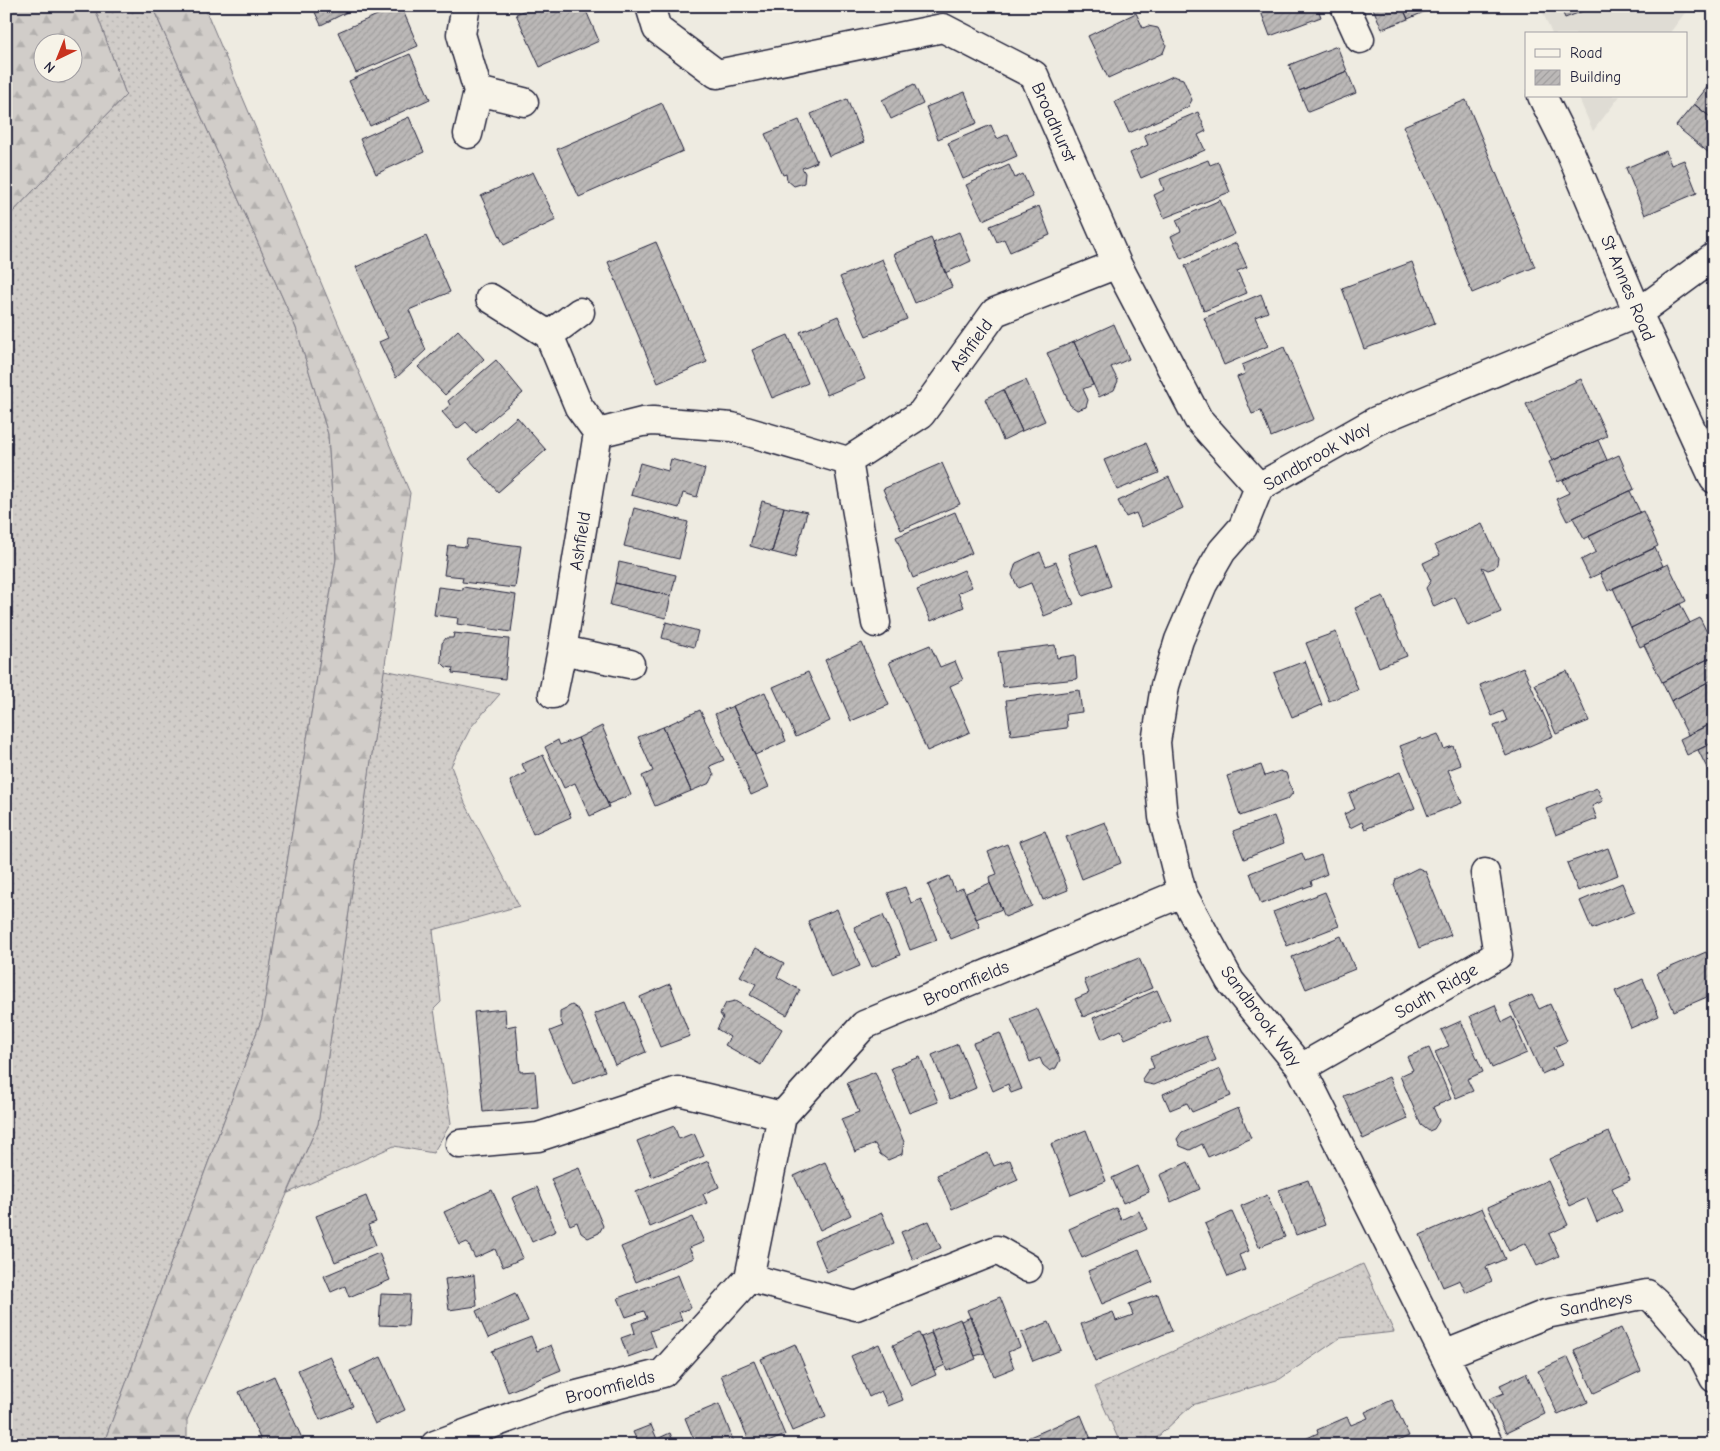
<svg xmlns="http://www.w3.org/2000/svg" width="1720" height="1451" viewBox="0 0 1720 1451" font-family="'Comic Neue',sans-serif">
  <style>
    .built { fill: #dfdcd4 }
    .grass { fill: url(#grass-dots); stroke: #7a7882 }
    .forest { fill: url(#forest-firs); stroke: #7a7882; fill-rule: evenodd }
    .building { fill: url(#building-hatch); stroke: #22223b }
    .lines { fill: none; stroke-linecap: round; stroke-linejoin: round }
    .minor-casing { stroke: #22223b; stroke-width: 31 }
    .minor { stroke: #f7f3e8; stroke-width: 28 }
    .labels { text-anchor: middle; stroke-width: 4; stroke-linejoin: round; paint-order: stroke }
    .street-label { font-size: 18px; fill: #22223b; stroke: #f7f3e8 }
  </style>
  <defs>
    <pattern id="grass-dots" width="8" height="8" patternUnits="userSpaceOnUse" patternTransform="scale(1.25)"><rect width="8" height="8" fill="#d1cdc9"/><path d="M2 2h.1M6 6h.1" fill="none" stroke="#b3b0ae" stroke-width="1.8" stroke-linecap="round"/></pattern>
    <pattern id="forest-firs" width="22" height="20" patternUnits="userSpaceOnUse" patternTransform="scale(1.25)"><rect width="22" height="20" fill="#d1cdc9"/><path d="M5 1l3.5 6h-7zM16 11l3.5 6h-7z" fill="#b3b0ae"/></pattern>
    <pattern id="building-hatch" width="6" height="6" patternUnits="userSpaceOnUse" patternTransform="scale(1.25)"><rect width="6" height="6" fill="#bbb8b7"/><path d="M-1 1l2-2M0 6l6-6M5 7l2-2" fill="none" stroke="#a09e9e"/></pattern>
  </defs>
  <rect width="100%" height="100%" fill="#eeebe1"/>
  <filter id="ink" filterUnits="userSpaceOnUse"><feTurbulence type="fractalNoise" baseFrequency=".02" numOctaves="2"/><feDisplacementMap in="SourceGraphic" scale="10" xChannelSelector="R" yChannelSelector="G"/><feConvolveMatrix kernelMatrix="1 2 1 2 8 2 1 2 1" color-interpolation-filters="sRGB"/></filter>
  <g filter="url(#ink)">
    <path class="built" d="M1540,6H1690L1669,34H1552Z
      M1578,96H1620L1593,131Z"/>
    <path class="grass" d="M94,6H152L296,328L328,434L336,559L262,1018L103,1445H6V219L126,95Z
      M384,670L500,694L471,727L451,766L465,803L519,906L433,930L441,1002L434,1009L451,1123L433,1153L394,1146L288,1193L318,1124Z
      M1363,1264L1394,1332L1340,1338L1280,1379L1192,1405L1149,1445H1121L1095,1387Z"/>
    <path class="forest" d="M6,6H94L126,95L6,219ZM42,42H72V72H42Z
      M152,6H204L410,493L318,1124L187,1420V1445H103L262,1018L336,559L328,434L296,328Z"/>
    <path class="building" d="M312,6H359L321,25Z
      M398,6H401L418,46L356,73L338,32Z
      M534,6H584L599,41L540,67L516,14Z
      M695,6H709L696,10Z
      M1267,6H1317L1321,17L1270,36L1260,9Z
      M1372,6H1402L1408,19L1382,29Z
      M1402,6H1435V7L1408,19Z
      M1560,6H1596L1565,18Z
      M1136,13L1143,28L1148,26L1158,28L1166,45L1163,53L1108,78L1088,36Z
      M1337,46L1347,71L1299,91L1289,65Z
      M410,54L430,99L370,126L349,81Z
      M1347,71L1356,93L1308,112L1299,91Z
      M1173,76L1183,79L1192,100L1188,107L1129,133L1115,102Z
      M1712,81L1714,83V120L1694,104Z
      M914,84L923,104L891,119L882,100Z
      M965,92L977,123L938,139L926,107Z
      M847,99L864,142L829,156L811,114Z
      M1466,100L1535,267L1472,293L1440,209L1403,126Z
      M662,103L683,151L579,197L557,149Z
      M1694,104L1714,120V147L1709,153L1676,126Z
      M1198,112L1206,131L1198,135L1205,150L1141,178L1130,153L1148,145L1144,135Z
      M409,117L424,152L376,174L360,139Z
      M799,120L817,162L802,168L805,173L804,183L794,186L787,180L786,174L783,175L765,134Z
      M991,125L997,139L1008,134L1017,156L963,179L948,143Z
      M1666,151L1671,165L1684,160L1697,193L1645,215L1626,168Z
      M1208,160L1210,165L1218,162L1230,192L1164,218L1154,195L1164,190L1160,179Z
      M1009,165L1015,178L1023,174L1033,197L983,220L966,185Z
      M533,172L556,220L504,245L481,196Z
      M1220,200L1235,234L1181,259L1171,236L1181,231L1176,220Z
      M1039,206L1050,235L1010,252L1004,239L997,242L990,226Z
      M959,232L971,261L945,273L933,243Z
      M426,236L450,292L409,310L426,350L396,378L379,342L388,338L356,267Z
      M931,238L952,287L915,303L894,254Z
      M656,242L707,362L658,383L608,262Z
      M1236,243L1247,267L1237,271L1247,293L1204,311L1185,266Z
      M882,259L907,319L866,336L840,277Z
      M1412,262L1435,323L1364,349L1342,288Z
      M1261,294L1268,312L1255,317L1268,346L1224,365L1204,318Z
      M838,316L865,379L827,395L800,332Z
      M1114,324L1129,359L1111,367L1118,381L1114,390L1099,397L1074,342Z
      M458,330L484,359L445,395L418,367Z
      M788,335L808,383L772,398L752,350Z
      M1074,342L1093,385L1083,389L1088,400L1086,407L1077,410L1070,405L1047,353Z
      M1284,347L1314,419L1271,437L1261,411L1252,414L1237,377L1245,374L1242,365Z
      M496,360L523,393L476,433L466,422L457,429L442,412L450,405L448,401Z
      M1581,379L1607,436L1552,461L1526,404Z
      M1026,380L1045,421L1022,431L1003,390Z
      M1003,390L1022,431L1003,440L985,399Z
      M517,417L546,450L498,492L469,459Z
      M1598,440L1607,460L1558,482L1549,462Z
      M1146,443L1159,473L1117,490L1104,460Z
      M1619,455L1634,489L1567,521L1556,499L1569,493L1563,480Z
      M671,459L705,469L697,497L683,493L679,508L631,495L640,463L668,471Z
      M942,463L960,504L901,530L883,489Z
      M1169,477L1183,508L1142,527L1136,513L1126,517L1118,501Z
      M1630,491L1640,512L1584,539L1573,518Z
      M762,501L784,507L772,552L750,546Z
      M784,507L807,512L795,558L772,552Z
      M634,508L688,522L679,559L624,546Z
      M1643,511L1658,546L1590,578L1581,560L1596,552L1589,536Z
      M955,512L972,553L913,578L896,537Z
      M1482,524L1498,558L1497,564L1494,568L1488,570L1482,567L1501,612L1468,626L1455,597L1434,607L1426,588L1431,581L1423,563L1440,555L1435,545Z
      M467,539L521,546L515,588L462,582L463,577L444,575L448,545L466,547Z
      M1096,545L1111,586L1083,596L1068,554Z
      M1655,548L1663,566L1608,591L1600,573Z
      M1040,552L1046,566L1056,562L1074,604L1044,616L1031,583L1018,588L1012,575L1016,563Z
      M619,562L676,575L671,596L615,583Z
      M1668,564L1686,601L1631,628L1613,588Z
      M964,570L972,587L958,593L964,607L931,621L917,590Z
      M615,583L671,596L666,618L610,605Z
      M438,587L463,590V587L516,595L511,632L457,624L458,618L434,615Z
      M1383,596L1407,656L1379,667L1355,608Z
      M1680,604L1690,623L1640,647L1631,628Z
      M1700,618L1714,647V656L1662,682L1644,645Z
      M666,622L698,631L694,647L662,638Z
      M1336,632L1358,690L1329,701L1306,643Z
      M454,633L509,639L505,679L452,673L453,668L446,667L441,662L442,643L446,638H453Z
      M862,643L889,705L851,721L825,660Z
      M930,645L940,667L955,661L963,680L950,686L970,732L927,751L889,662Z
      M1055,645L1057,658L1075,655L1077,679L1003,687L998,652Z
      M1714,656V679L1671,701L1662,682Z
      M1305,661L1322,705L1292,717L1274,673Z
      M1523,667L1553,736L1506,756L1494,726L1507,721L1503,711L1492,716L1480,685Z
      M1567,671L1589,721L1556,734L1535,684Z
      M808,672L830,721L796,737L773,687Z
      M1714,679V722L1688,735L1671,701Z
      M1079,690L1082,712L1066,714L1067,728L1011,735L1006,700Z
      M765,692L786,741L755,755L733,706Z
      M733,706L769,787L751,795L715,714Z
      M700,710L724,760L710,766L714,775L710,783L691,791L663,727Z
      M1714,722V742L1687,755L1680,739Z
      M602,726L631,795L608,804L578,738Z
      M663,727L691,791L655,806L642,776L653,771L638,737Z
      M1438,734L1444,749L1453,746L1461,765L1448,770L1462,803L1428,816L1400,746L1421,738L1422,740Z
      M578,738L609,807L590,816L575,783L564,788L545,747L558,740L560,745Z
      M1714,742V782L1698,750Z
      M543,755L571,817L533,834L510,781L526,773L522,764Z
      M1261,765L1265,776L1280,771L1286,773L1293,793L1288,799L1240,816L1227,776Z
      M1400,772L1415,808L1365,829L1362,822L1350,828L1344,814L1355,809L1349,794Z
      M1597,788L1603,801L1592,806L1597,819L1556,835L1546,809Z
      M1274,816L1284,843L1244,859L1233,831Z
      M1105,822L1121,863L1082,879L1066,837Z
      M1045,831L1068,890L1043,900L1020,841Z
      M1007,844L1032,906L1005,917L990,883L989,877L997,874L988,852Z
      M1608,848L1618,875L1578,891L1567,863Z
      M1302,853L1305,861L1321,855L1327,874L1311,881L1312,885L1261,904L1250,873Z
      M1418,868L1425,871L1451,935L1419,948L1394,885L1396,879Z
      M949,876L955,891L963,888L980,927L951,939L928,885Z
      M990,883L1002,909L976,919L966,893Z
      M1622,883L1634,912L1592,929L1580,901Z
      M905,887L911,903L921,899L937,940L910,950L888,893Z
      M1325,892L1339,926L1287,946L1273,912Z
      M837,909L860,966L831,978L808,921Z
      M883,915L900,955L872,967L854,927Z
      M1341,936L1355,969L1306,989L1292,957Z
      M756,948L784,963L777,977L800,990L787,1015L750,995L756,984L740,976Z
      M1706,952L1714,970V994L1674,1011L1657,973Z
      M1139,958L1152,988L1083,1017L1075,999L1089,993L1084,980Z
      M1643,979L1659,1016L1631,1028L1615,991Z
      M670,984L690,1036L660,1047L640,997Z
      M1157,990L1170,1020L1125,1039L1121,1030L1102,1039L1093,1018Z
      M1532,995L1539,1009L1550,1004L1567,1041L1554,1047L1562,1065L1542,1074L1510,1005Z
      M735,1001L782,1029L761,1065L725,1045L730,1037L717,1029L723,1018L720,1014L726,1003Z
      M625,1002L646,1052L615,1065L594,1014Z
      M572,1005L579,1010L605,1071L573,1084L550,1031L563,1026L560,1019V1011Z
      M1495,1005L1502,1022L1512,1017L1527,1053L1492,1068L1470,1016Z
      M1037,1008L1060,1060L1056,1068L1050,1071L1043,1065L1040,1058L1030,1062L1011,1019Z
      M505,1009L506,1027L516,1025L520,1072L535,1071L538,1107L483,1112L474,1012Z
      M1461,1021L1483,1072L1467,1079L1473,1091L1456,1098L1435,1052L1449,1046L1441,1030Z
      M1000,1033L1022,1089L1011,1093L1008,1084L993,1091L973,1043Z
      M1206,1036L1216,1060L1154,1085L1144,1083L1142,1079L1148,1070L1154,1068L1150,1057Z
      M958,1044L976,1088L950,1099L932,1055Z
      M1429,1048L1451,1099L1433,1107L1439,1121L1434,1129L1429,1131L1421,1125L1400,1076L1413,1070L1407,1057Z
      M920,1057L938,1102L909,1113L891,1068Z
      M1220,1069L1231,1096L1192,1112L1187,1103L1170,1110L1163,1094Z
      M875,1072L904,1142L902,1154L888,1160L880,1154L875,1144L855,1152L841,1119L859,1112L847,1083Z
      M1389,1077L1408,1119L1363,1139L1344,1096Z
      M1238,1108L1251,1138L1208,1157L1202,1144L1190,1150L1180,1146L1177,1139L1182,1132Z
      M674,1126L679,1139L694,1133L704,1156L652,1177L637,1141Z
      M1086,1130L1106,1181L1071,1195L1051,1144Z
      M1609,1132L1630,1180L1612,1188L1622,1211L1597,1222L1587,1198L1570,1206L1549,1159Z
      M988,1153L994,1166L1010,1160L1018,1180L952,1209L937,1175Z
      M708,1161L719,1187L703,1194L707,1203L650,1227L636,1192Z
      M825,1162L851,1215L820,1230L794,1176Z
      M1188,1162L1200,1189L1171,1202L1160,1175Z
      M1138,1166L1149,1192L1123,1203L1112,1178Z
      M579,1168L603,1226L599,1233L588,1238L581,1233L577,1222L570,1225L551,1179Z
      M1308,1180L1325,1225L1296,1235L1279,1190Z
      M1548,1180L1568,1225L1549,1234L1559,1256L1537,1266L1526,1243L1509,1251L1488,1207Z
      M537,1187L556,1231L532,1242L512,1198Z
      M492,1190L523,1258L503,1267L495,1249L475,1258L467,1242L460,1245L444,1212Z
      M1267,1195L1285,1237L1259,1247L1241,1206Z
      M366,1196L376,1222L368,1225L376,1245L335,1262L316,1216Z
      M1714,1201V1214L1709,1203Z
      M1116,1208L1121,1220L1139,1211L1147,1229L1082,1258L1069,1229Z
      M1482,1208L1505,1259L1486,1267L1492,1281L1466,1293L1460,1280L1443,1287L1420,1235Z
      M1232,1212L1249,1251L1239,1255L1245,1270L1228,1277L1205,1224Z
      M882,1213L894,1244L827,1272L814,1241Z
      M693,1217L704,1242L689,1248L694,1258L636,1282L621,1247Z
      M929,1221L941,1248L913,1260L901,1232Z
      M1139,1250L1153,1282L1102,1304L1088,1271Z
      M379,1253L390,1280L349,1297L345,1286L331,1292L324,1276Z
      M474,1275L477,1306L449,1310L445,1279Z
      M678,1275L691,1308L679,1312L682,1320L650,1331L656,1347L628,1357L621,1338L635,1333L632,1323L647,1318L644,1311L626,1317L618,1298Z
      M515,1293L528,1321L488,1338L476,1311Z
      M381,1294L410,1295L408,1326L379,1325Z
      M1158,1294L1172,1331L1095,1361L1081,1324L1113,1312L1116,1321L1133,1315L1129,1304Z
      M1000,1297L1020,1347L1008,1352L1014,1368L994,1376L967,1310Z
      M971,1317L985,1353L975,1356L961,1321Z
      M960,1319L976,1359L947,1371L931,1331Z
      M1049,1322L1061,1350L1033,1361L1021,1333Z
      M1621,1328L1641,1371L1594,1393L1574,1350Z
      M919,1333L936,1375L911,1386L893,1345Z
      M931,1333L945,1365L934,1370L921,1337Z
      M531,1336L537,1351L551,1345L561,1370L508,1392L492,1351Z
      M795,1344L826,1417L792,1431L761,1359Z
      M879,1344L903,1400L888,1406L881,1391L869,1397L851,1356Z
      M330,1356L353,1406L320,1420L298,1370Z
      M381,1357L405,1410L375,1424L350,1371Z
      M1568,1357L1588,1402L1558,1415L1538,1371Z
      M754,1361L785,1435L761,1445H751L721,1375Z
      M1526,1373L1545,1414L1506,1433L1489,1399L1504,1393L1500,1385Z
      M274,1376L305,1445H263L239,1392Z
      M1392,1400L1409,1436L1390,1445H1305L1303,1440L1318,1433L1317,1430L1347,1417L1351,1425L1368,1418L1365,1412Z
      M719,1404L735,1445H696L685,1418Z
      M1081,1415L1093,1444L1100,1441L1108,1445H1011Z
      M651,1425L657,1439L670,1433L675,1445H639L633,1432Z
      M609,1440L611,1445H598Z"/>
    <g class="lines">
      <g class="minor-casing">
        <path id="minor" d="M466,6L461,34L478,91L468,134
          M650,6L657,29L717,74L943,28L1034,75L1117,264L1198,419L1259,487
          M1345,6L1360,39
          M478,91L524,102
          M1542,96L1571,154L1638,313L1714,479
          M490,298L549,335L579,407L598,433
          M549,335L580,312
          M848,461L876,623
          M562,650L630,664
          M553,694L562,650L598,433L642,422L653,421L732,427L848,461L921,414L995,312L1117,264
          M1301,1068L1498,955L1485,873
          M460,1144L538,1137L678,1091L782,1116
          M749,1278L856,1306L997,1250L1028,1268
          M1444,1355L1546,1314L1647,1294L1656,1302L1702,1355L1714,1378
          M435,1445L557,1400L663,1373L749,1278L782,1116L864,1025L1182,893
          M1489,1445L1301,1068L1230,981L1182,893L1163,817L1156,742L1165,686L1179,640L1203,584L1222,551L1243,527L1259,487L1376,421L1638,313L1714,257"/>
      </g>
      <use href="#minor" class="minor"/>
    </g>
  </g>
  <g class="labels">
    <g class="street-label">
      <text transform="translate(1054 122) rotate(66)" y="6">Broadhurst</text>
      <text transform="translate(1628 288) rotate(67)" y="6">St Annes Road</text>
      <text transform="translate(971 345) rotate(-54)" y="6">Ashfield</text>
      <text transform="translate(1317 456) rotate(-30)" y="6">Sandbrook Way</text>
      <text transform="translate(580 541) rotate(-81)" y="6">Ashfield</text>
      <text transform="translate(966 983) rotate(-23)" y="6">Broomfields</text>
      <text transform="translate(1436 991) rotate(-30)" y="6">South Ridge</text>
      <text transform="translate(1261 1016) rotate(53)" y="6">Sandbrook Way</text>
      <text transform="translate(1596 1304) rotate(-11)" y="6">Sandheys</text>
      <text transform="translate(610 1387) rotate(-14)" y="6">Broomfields</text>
    </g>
  </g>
  <rect width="1720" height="1451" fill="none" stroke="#f7f3e8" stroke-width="25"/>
  <rect x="12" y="12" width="1695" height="1426" fill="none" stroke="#22223b" stroke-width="2" filter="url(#ink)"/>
  <rect x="1525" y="32" width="162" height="65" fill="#f7f3e8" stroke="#a29fa3"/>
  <rect x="1535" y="49" width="25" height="8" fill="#f7f3e8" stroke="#a29fa3"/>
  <text x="1570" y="58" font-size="15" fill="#22223b">Road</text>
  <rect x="1535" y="70" width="25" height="15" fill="url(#building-hatch)" stroke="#a29fa3"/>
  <text x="1570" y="82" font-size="15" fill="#22223b">Building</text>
  <g transform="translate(58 58) rotate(223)"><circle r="24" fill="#f7f3e8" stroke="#a29fa3"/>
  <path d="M0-4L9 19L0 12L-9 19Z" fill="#c8321e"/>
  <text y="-8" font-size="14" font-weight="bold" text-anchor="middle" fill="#22223b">N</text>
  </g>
</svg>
